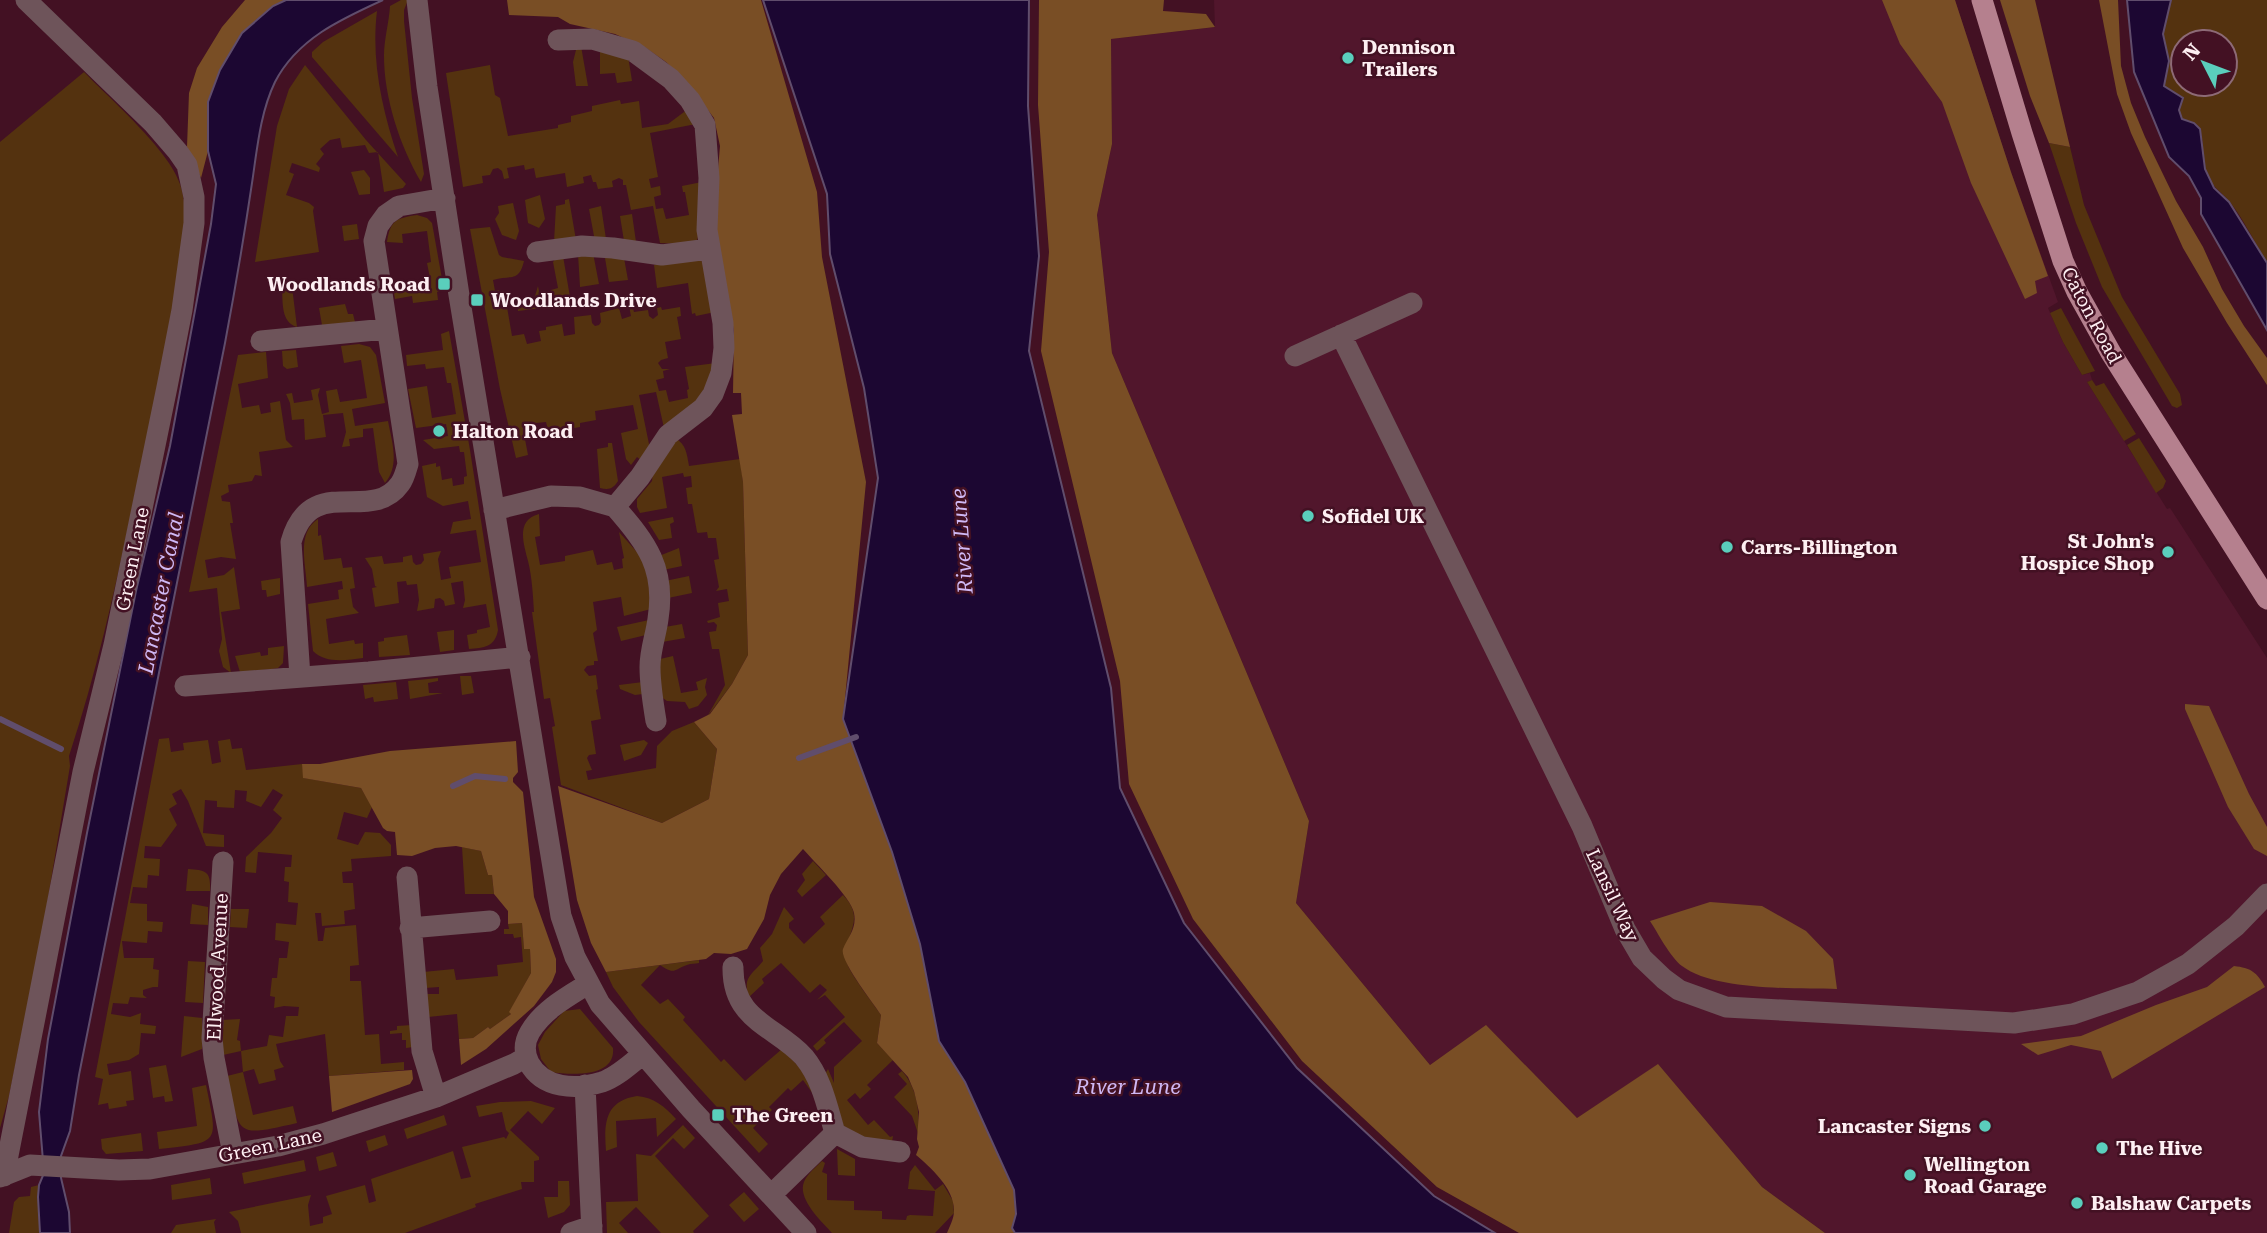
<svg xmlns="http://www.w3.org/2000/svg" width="2267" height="1233" viewBox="0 0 2267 1233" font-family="'Roboto Serif',serif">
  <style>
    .built { fill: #51162c }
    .green { fill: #54320f; fill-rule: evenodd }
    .forest { fill: #794e25 }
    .water { fill: #1c0732; stroke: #604d6c; stroke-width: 2 }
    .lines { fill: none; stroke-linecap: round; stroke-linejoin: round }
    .stream { stroke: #604d6c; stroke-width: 6 }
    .minor { stroke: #6e545a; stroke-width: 21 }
    .major { stroke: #b5808e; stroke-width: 21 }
    .poi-dot { fill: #5acebc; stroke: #431123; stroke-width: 2.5 }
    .labels { text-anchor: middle; stroke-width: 5; stroke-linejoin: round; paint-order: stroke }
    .poi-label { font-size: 19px; font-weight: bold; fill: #fdeff2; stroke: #431123; text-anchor: start }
    .street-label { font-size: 19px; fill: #fdeff2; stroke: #431123 }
    .water-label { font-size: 21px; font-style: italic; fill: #cfb8f5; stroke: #431123 }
  </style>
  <rect width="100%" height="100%" fill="#431123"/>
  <path class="built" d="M1214,0H1955L2011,172L2058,302L2048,308L2063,342L2082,375L2090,373L2092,380L2087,382L2167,509L2170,508L2172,511L2267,658V1233H1825L1762,1187L1658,1065L1577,1118L1486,1026L1430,1065L1296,903L1309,821L1112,353L1097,215L1112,144L1111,39L1215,27Z"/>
  <path class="green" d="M401,0H408L404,10V21L412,98L424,174L421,182C400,146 384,98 384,56C384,39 389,23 390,6Z
    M2171,0H2267V263C2255,243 2244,220 2230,202C2219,189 2214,190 2207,173C2196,148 2214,130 2182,119L2179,110L2164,86L2169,61L2163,34ZM2183,42H2225V84H2183Z
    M377,11C371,61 382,109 398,157L312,57V52L323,42Z
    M600,45L628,56L632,81L617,83L615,73L600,74Z
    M581,46L588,86H576L573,62L576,50Z
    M305,65L366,140L406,184L403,188L384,192L378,152L369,153L365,145L342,148L340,138L330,140L320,149L324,154L316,164L320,168L319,172L292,163L289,172L294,174L286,195L309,203L314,207L313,211L319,252L255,262L277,126L289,89Z
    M490,65L495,95L500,98L508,136L558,128V125L571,122V116L592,111V106L620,100L621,104L639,101L642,128L668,124L688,109L696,124L650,133L658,177L649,179L651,188L660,186L661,195L654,197L656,209L663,208L666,219L689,215L685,192H683L682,186L702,182L700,230L697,240L685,244L660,243L653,206L631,210L626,185H623V180L619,178L612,181L613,187L598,189L596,182H593L591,175L583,177L584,183L567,187L565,173L536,178L534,168L525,170L524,165L507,168L509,178L504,179L502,171L498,168L493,169L490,175L482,176L483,183L463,187L446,73Z
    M84,72C110,99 169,150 180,184C193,222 178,276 171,316C161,377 147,437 134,498C116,586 97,671 69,756L70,766L43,928L9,1096L0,1128V142Z
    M2049,143L2070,147L2084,205L2122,297L2180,394L2182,405L2177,408L2172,406L2102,287L2076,223Z
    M364,170L370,178V194L359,195L351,172Z
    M540,195L545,219L539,228L528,223L525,200Z
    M569,199L576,240L554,242L556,206L565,204V200Z
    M513,203L519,231L516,240L502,235L495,219L499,213L498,206Z
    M601,206L606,239H595L594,236L589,209Z
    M632,214L636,242L624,241L620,216Z
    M417,215L427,218L432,223L444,290L437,292L438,300L413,303L412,296L395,299L393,287L431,283L427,263L431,262L427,231L402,234L403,243L387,242C390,220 397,218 417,215Z
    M357,224L359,239L344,241L342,226Z
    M490,227L499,255L502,257L524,261C519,282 512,275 493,280L495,291L499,290L503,308L507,307L512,336L524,334L527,344L541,341L539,331L546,330V327L562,324L564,336L575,334L574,317L591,315L592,323L595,326L599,325L601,322L600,313L619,308L622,319L631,316L629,306L632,305L634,312L648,310L649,316L653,319L658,315L657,308L661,307L662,310L680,307L681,316L677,317L681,339L665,342L668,358L661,360L658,363L662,369H670L663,371L664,378L656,380L659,391L666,390L669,402L688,398L687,390L689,389L685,367L716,363L701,398L664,428L656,392L639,395L650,449L641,460L637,457L631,465L626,459L621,433L638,429L633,405L595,411L596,420L580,423V427L552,432L551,429L548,430L546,422L536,423L537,432L524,434L528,455L516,458L500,389L470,229Z
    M593,253L599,284L580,287L578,254Z
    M607,254L624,258L628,280L609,282L605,258Z
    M563,256L570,297L567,295L555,298L552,296L551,290L558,288L553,262L557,257Z
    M681,258L700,259L703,263L715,312L696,316L695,313L692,314L688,283L657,288L654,265Z
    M538,286L542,308L518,311L517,304L530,302L535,296Z
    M292,287L297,327C281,322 283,304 282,289Z
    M345,304L348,314H353L355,322L322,325L319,308Z
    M2061,308L2095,371L2082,375L2063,342L2050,313Z
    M449,331L470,450L498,630C495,647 484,648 469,649L467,635L477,633V630L490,627L486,604L463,608L465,600L463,581L451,583L455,604L445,606L444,601L440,598L435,599L434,608L417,611L419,600L417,584L407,585L406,581L397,582L399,603L375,607L372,588L377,587L375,586L372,569L365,558L382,556L384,564L403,562V557L412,555L413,562L416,565L421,564L424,560L423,554L441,551L438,559L441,580L451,578L449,567L481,562L476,530L450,534L453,522L471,519L468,501L443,506L427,497L422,466L436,463V467L440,466L442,480L452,478L453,486L464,484V477L467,476L464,452H460L459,446L434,449L423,440L448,436L446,424L416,428L408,389L427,386L432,418L456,414L451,383H447L444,367L426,369L425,364L407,366L406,355L443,350L441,334Z
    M359,344L370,347L376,355L385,403L352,409L355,426L388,421C392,442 400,465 385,483L379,472L373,428L363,429V437L349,439L350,446L342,447L346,432L343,413L323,415L326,437L305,440L304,419L292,420L290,403L286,394L292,393L294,403L313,400L311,390L320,388L318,395L322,414L329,412L326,391L337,389L340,402L367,398L361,360L344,363L341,346Z
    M296,350L298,367L287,369L283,366L282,351Z
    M266,352L268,378L238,384L242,408L259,405L261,414L271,412L270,403L280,401L286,440L293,447L259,452L262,476L255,475L252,481L228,485L229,492L221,496L222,501L230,502L233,523H230L236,559L221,557L205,560L208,578L224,575L234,567L240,609L221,612L231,673L223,667L219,651L222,639L217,588L189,592L238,355Z
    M2092,380L2096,386L2104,383L2136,434L2124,441L2087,382Z
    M675,438C686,444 687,454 689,466L740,459L743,482L748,655L732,684L707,717L725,685L719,649H712L709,632L716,631L717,625L714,622L708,623L707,621L720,617L718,603L729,601L727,589L716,591L719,587L714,560L719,559L716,538H708L707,532L698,533L697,532L692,504H688L686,488L692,487L691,476L684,477L683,473L662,477L667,508L640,513L637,507V499L652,481L653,470Z
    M2139,438L2166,481L2163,488L2156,493L2127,445Z
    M608,443H612L618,481C613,489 609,490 600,488L597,449L608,447Z
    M539,514L540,536L535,537L540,565L565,561V556L593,550L597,565L612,562L614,570L623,568L622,559L624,558L619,532L636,551L644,554L650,574L651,609L624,616L621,597L593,602L597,630L593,633L598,661H594V665L587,666L584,670L589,676L596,675L598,689L596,690L601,719L591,721L596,754L589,755L587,758L592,770L586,771L588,780L656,768L657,746L672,731L694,722L717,749L709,799L662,823L561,785L552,727L555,726L550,698L544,699L532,612H534C533,595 532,577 528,561C524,545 515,520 539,514Z
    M673,517L674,522L670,524L672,538L659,540L648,522Z
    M318,519V536L321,535L324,560L341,558L343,568L352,567L355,588L350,589L353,607L359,613L326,619L329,644L354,640L355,644L363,643V658C346,660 326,664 313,651L308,604L339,599L338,590L343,589L342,581L307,587C306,565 296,533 318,519Z
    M679,548L682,566L663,570L659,556Z
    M689,576L692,593L668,598L665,581Z
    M280,578V594L267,597L266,590H262L261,581Z
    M649,620L646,635L621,641L617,627Z
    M682,624L685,638L662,642L665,627Z
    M454,630V650L440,652L437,632Z
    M407,635L410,655L379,657L378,642L384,641V638Z
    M284,646L283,663L278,668L272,669L240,672L235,656L260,652L261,656L268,655V648Z
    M673,656L681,693L698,690L696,682L707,678L705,687L707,695L698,706L689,709L685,702L667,701L660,696L656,660Z
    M460,676H471L474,693L462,695Z
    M438,678V681L428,683L429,693H443L410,699L408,681Z
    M396,682L398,699L374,702L373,697L365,699L363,685Z
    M643,682V694L635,695L620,689L619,685Z
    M169,738L171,752L184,750L183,743L208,740L212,764L221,762L218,741L230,739L232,749L242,748L246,770L302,764L304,778L361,788L372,807L367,818L344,812L337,839L358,845L365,832L380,833L391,845V856L351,859L352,871L342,872L343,883H353L355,909L344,911L345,924L322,926L321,913H315L318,941H323L325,928L356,925L359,965L350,966V981H361L365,1035L379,1034L381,1064L404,1062V1070L329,1076L325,1034L276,1044L280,1061L284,1067L274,1070L276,1080L259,1084L254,1069L243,1072L253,1115L293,1106L297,1123C235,1137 240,1137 227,1076L243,1072L241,1051L223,1055L221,1042L222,1020L240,1019L237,1040L240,1041L241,1051L267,1046L269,1035L283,1037L286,1016H298L299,1007L284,1006L274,1008L275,997L270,996L272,978H277L279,958H287L289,942L275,940L276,923L296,925L298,903L288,902L289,882L284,881L285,867H291L292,855L258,852L256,873L245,872L246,857L271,833L282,818L273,810L283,795L273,789L261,807L246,801L247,791L235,790L234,808L217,807V801L205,800L203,833L224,835V847L206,846L188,801L181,789L172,794L177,804L169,809L177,825L161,847L145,846L144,858L160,859L159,876L148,875L147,888L133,887L130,903L147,904V921L163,922L162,932L148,931L147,943L122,941L124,958H154L153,969L159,970L158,987H153L143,990V995L147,998L130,997L128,1004L113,1003L111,1014L130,1017L141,1013L140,1024L156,1026L155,1034L141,1033L139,1054L129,1060L107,1064L109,1075L131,1071L134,1100L126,1101L127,1106L109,1109L108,1103L98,1105L103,1079L95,1077L159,739Z
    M644,740L648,743L641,755L624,761L620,745Z
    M462,847L481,851L488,875H492L494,894H465Z
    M813,861L826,875L802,897L797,891L805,880L802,874Z
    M188,869C207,870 211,872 210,891H186Z
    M843,895C869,922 840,936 847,963C850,974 873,1003 881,1015L877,1043L893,1060L867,1085L871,1089L860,1099L855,1093L847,1100L868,1125L874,1120L890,1137L893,1136L892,1142L881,1144L842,1128L824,1076L828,1069L834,1083V1067L862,1041L844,1022L824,1040L826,1043L817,1051L813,1046L845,1017L825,995L817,1000L827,990L820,984L810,993L781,963L762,979L764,983L749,997C742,977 752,975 763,961L760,948L772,934L784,907L794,919L789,923V928L804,944L825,924L820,917Z
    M192,904L208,907V925L190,924Z
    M231,909H249L247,928L230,927Z
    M522,923L524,949H530L531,973L510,1011L511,1014L490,1029L488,1027L473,1038L459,1039L457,1014L428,1017L426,994H439V987L425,988L423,972L454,969L456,980L498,976L497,965L523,962L521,937L514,938L513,934H504V929H509L508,924Z
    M699,960V963C695,964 691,963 687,965C673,970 675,975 660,965L641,985L660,1004L668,999L685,1017L683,1020L721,1062L724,1059L745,1081L782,1049L802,1070L818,1101L803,1080L791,1091L788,1088L769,1107L772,1110L753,1128L768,1144L759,1153L639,1022L613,987L606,972Z
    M188,961L205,962L203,1003L185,1002Z
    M580,1009L613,1048C616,1078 571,1075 551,1072L541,1059L538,1045L545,1032L564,1011Z
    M184,1016L202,1018V1049L181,1057Z
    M412,1025L413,1047L406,1048V1040H402V1033L390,1034V1031L397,1030V1026Z
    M166,1065L173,1101L165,1102L164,1096L153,1098L149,1068Z
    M902,1071C917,1087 920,1112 918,1133L912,1116L894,1097L907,1084L898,1074Z
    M206,1085C218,1144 221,1142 159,1149L157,1132L197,1126L192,1088Z
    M637,1096C655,1098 664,1106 676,1119L657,1137L656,1118L616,1121L617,1147L606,1151C604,1125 604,1101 637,1096Z
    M531,1101L555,1108L542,1124L528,1111L510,1130L539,1157V1160L534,1161V1182H521L522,1189L475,1204L476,1207L405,1233H241L238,1221L229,1212L311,1195L308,1205L310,1226L323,1223V1217L332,1214L326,1196L365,1185L369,1203L376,1201L371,1179L453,1151L461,1179L471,1177L462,1147L504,1137L506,1139L509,1133L506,1130L502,1112L479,1117L476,1106L500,1102Z
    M444,1115L447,1125L407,1139L404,1129Z
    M683,1125L695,1138L684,1149L673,1138L655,1156L709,1216L693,1231L694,1233H661L636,1207L619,1223L628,1233H607L606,1202L638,1201L636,1154L651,1156Z
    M141,1133L143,1151L106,1154L102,1149L101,1139Z
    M385,1135L388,1145L369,1152L366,1141Z
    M837,1149L855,1159V1176L838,1175Z
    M333,1152L337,1166L319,1171L316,1157Z
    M304,1160L306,1171L244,1184L242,1173Z
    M822,1161L825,1163L822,1172L827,1174V1200L854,1201V1210L882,1211V1219L906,1220L907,1216L910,1215L933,1216L935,1191L908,1189L910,1172L915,1165L935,1190L943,1184L953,1201L954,1213L935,1233H832C822,1222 797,1199 804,1182C807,1174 816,1167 822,1161Z
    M210,1178L212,1194L172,1200L171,1185Z
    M558,1181H569L570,1205L564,1212L548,1218L544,1197H558Z
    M39,1185L40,1233H9L14,1202L19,1197L30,1196L31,1187Z
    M744,1192L759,1209L744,1222L729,1205Z
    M216,1219L214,1222L216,1233H171L176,1225Z"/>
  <path class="forest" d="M245,0H286L273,6L208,102V151L201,178L187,147L189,93L197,68L222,27Z
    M507,0H761L817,192L822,257L866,482L843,719L892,852L920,944L939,1041L965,1082L1014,1191L1016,1214L1012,1228L1015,1233H947C950,1226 954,1218 954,1211C955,1189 930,1167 916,1155L919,1147L917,1139L919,1112L914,1091L908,1077L877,1043L881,1015C874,1004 839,960 843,949C848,936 857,929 854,913C851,897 815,863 803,849L781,874L770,895L764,919L747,949L731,954L714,953L706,959L606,972L591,943L577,900L558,786L662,823L709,799L717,749L694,722L710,714L732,684L748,655L743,482L732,415L742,414L741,393H733L734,331L717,244L716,193L720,146L714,118L684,79L666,62L646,48L615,34L570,24L558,17L509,15Z
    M1039,0H1164L1163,11L1206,14L1215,27L1111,39L1112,144L1097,215L1112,353L1309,821L1296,903L1430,1065L1486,1025L1577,1118L1658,1064L1762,1187L1825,1233H1519L1437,1187L1302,1061L1193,919L1129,784L1120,681L1041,351L1049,252L1038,105Z
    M1882,0H1955L2011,172L2048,276L2035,281L2037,293L2025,299L1971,183L1942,102L1900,44Z
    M2000,0H2035L2070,147L2049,143L2030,96Z
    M2099,0H2118L2121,66L2131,103L2145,137L2176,201L2203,247L2222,289L2244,326L2267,358V385L2227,323L2183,248L2131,133L2117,94Z
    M2185,704L2209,706L2249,794L2267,827V856L2254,849L2228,807L2185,709Z
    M516,741L518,772L513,778V782L523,792L534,897L556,959V972L552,982L534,1006L486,1049L461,1065L459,1039L473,1038L488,1027L490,1029L511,1014L509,1012L531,973L530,949H524L522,923L508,924V911L494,894L492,875H488L481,851L456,846L435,848L412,856L397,855L395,832L387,831L383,828L361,788L303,778L302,764H320L390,751Z
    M1710,902L1762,906L1806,931L1833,959L1837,989C1796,988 1715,991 1682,966C1670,957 1658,933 1650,921Z
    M2234,966C2251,968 2257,972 2265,987L2112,1079L2101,1051L2071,1045L2038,1055L2021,1044L2081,1036L2156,1005L2207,987Z
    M412,1070L413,1079L410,1084L332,1112L329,1076Z"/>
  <path class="water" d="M286,0H383C341,19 297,39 275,82C260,113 257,150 252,183C244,237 235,290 225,343C177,587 126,831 79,1075L70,1131L61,1156V1178L69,1212L70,1233H40L38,1197L39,1185L44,1173L39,1112L48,1039L87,833L136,591L170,446L211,224L216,184L208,151V102L220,70L242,33L273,6Z
    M763,0H1029L1028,106L1039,256L1029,351L1111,688L1120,788L1184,923L1297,1068L1434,1196L1495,1233H1015L1012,1228L1016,1214L1014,1190L965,1082L939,1041L920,944L892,852L843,719L878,478L864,388L830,254L827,194Z
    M2127,0H2171L2163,34L2169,61L2164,86L2183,98L2179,110L2182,119L2194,123L2200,129L2205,169L2214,188L2229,202L2267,263V330L2201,214V198L2189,176L2169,157L2134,72Z"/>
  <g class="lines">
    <path class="stream" d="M0,719L61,749
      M799,758L856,737
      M453,786L475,776L505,779"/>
    <path class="minor" d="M417,0L427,87L459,295L561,916L575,957L600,1004L691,1109L806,1233
      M558,40L592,39L633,51L671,79L690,100L705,125L709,178L707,230L723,323L724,348L721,373L713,394L703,408L668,435L640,477L615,507
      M537,252L582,246L613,248L662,255L709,249
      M1341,335L1582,826L1625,929L1642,958L1664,979L1679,990L1726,1007L2014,1023L2073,1014L2138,992L2188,964L2236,926L2267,894
      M261,341L386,329
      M1295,356L1412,303
      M615,507C647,543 666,569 658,619C656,635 650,650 650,667C650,685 653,703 656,721
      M494,510L551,496L580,497L615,507
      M300,677L291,542C311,471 371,525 400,484C404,479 406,471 408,464L374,241L378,226L386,215L399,206L445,198
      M185,686L369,672L520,657
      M223,862L212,1038L214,1058L233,1154
      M407,877L422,1051L436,1097
      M410,928L490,921
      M733,967C732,1021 776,1026 804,1057C822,1079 827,1106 835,1133L771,1195
      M588,984C567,997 543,1010 530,1032C524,1042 524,1053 529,1063C543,1089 576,1090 602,1082C617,1077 630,1064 642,1055
      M585,1085L592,1233
      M835,1133L862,1147L900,1152
      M4,1176L83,772L114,645L167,387L182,310L194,223V197L187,165L178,152L153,123L26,0
      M0,1177L30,1165L119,1170L150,1169L278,1146L323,1134L436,1097L514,1064L526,1057
      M571,1233L592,1226"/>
    <path class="major" d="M1982,0L2022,133L2063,261L2077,292L2111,353L2267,599"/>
  </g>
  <g class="poi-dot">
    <circle cx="1348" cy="58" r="7"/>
    <rect x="437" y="277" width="14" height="14" rx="3.5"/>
    <rect x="470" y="293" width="14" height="14" rx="3.5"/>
    <circle cx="439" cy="431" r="7"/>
    <circle cx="1308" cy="516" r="7"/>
    <circle cx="1727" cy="547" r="7"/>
    <circle cx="2168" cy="552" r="7"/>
    <rect x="711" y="1108" width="14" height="14" rx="3.5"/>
    <circle cx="1985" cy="1126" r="7"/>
    <circle cx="2102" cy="1148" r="7"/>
    <circle cx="1910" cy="1175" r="7"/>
    <circle cx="2077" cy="1203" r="7"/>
  </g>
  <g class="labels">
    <g class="poi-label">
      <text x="1362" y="54">Dennison<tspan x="1362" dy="22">Trailers</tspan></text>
      <text x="430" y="291" text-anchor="end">Woodlands Road</text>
      <text x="491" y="307">Woodlands Drive</text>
      <text x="453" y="438">Halton Road</text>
      <text x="1322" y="523">Sofidel UK</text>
      <text x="2154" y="548" text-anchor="end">St John's<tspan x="2154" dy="22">Hospice Shop</tspan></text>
      <text x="1741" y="554">Carrs-Billington</text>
      <text x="732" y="1122">The Green</text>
      <text x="1971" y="1133" text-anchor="end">Lancaster Signs</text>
      <text x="2116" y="1155">The Hive</text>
      <text x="1924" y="1171">Wellington<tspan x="1924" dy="22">Road Garage</tspan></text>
      <text x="2091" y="1210">Balshaw Carpets</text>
    </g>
    <g class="street-label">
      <text transform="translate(2092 315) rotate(62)" y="7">Caton Road</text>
      <text transform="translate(132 559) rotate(-79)" y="7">Green Lane</text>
      <text transform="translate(1613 895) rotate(65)" y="7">Lansil Way</text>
      <text transform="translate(217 967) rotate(-87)" y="7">Ellwood Avenue</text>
      <text transform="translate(270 1145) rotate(-12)" y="7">Green Lane</text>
    </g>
    <g class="water-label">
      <text transform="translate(962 541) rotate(-94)" y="7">River Lune</text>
      <text transform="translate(161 593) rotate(-79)" y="7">Lancaster Canal</text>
      <text x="1128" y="1094">River Lune</text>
    </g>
  </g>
  <g transform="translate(2204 63) rotate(312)"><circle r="33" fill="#431123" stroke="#8d6a76" stroke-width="2"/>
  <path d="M0-5L12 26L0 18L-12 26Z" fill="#5acebc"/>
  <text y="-10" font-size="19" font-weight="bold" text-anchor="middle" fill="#fdeff2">N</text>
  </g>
</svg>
